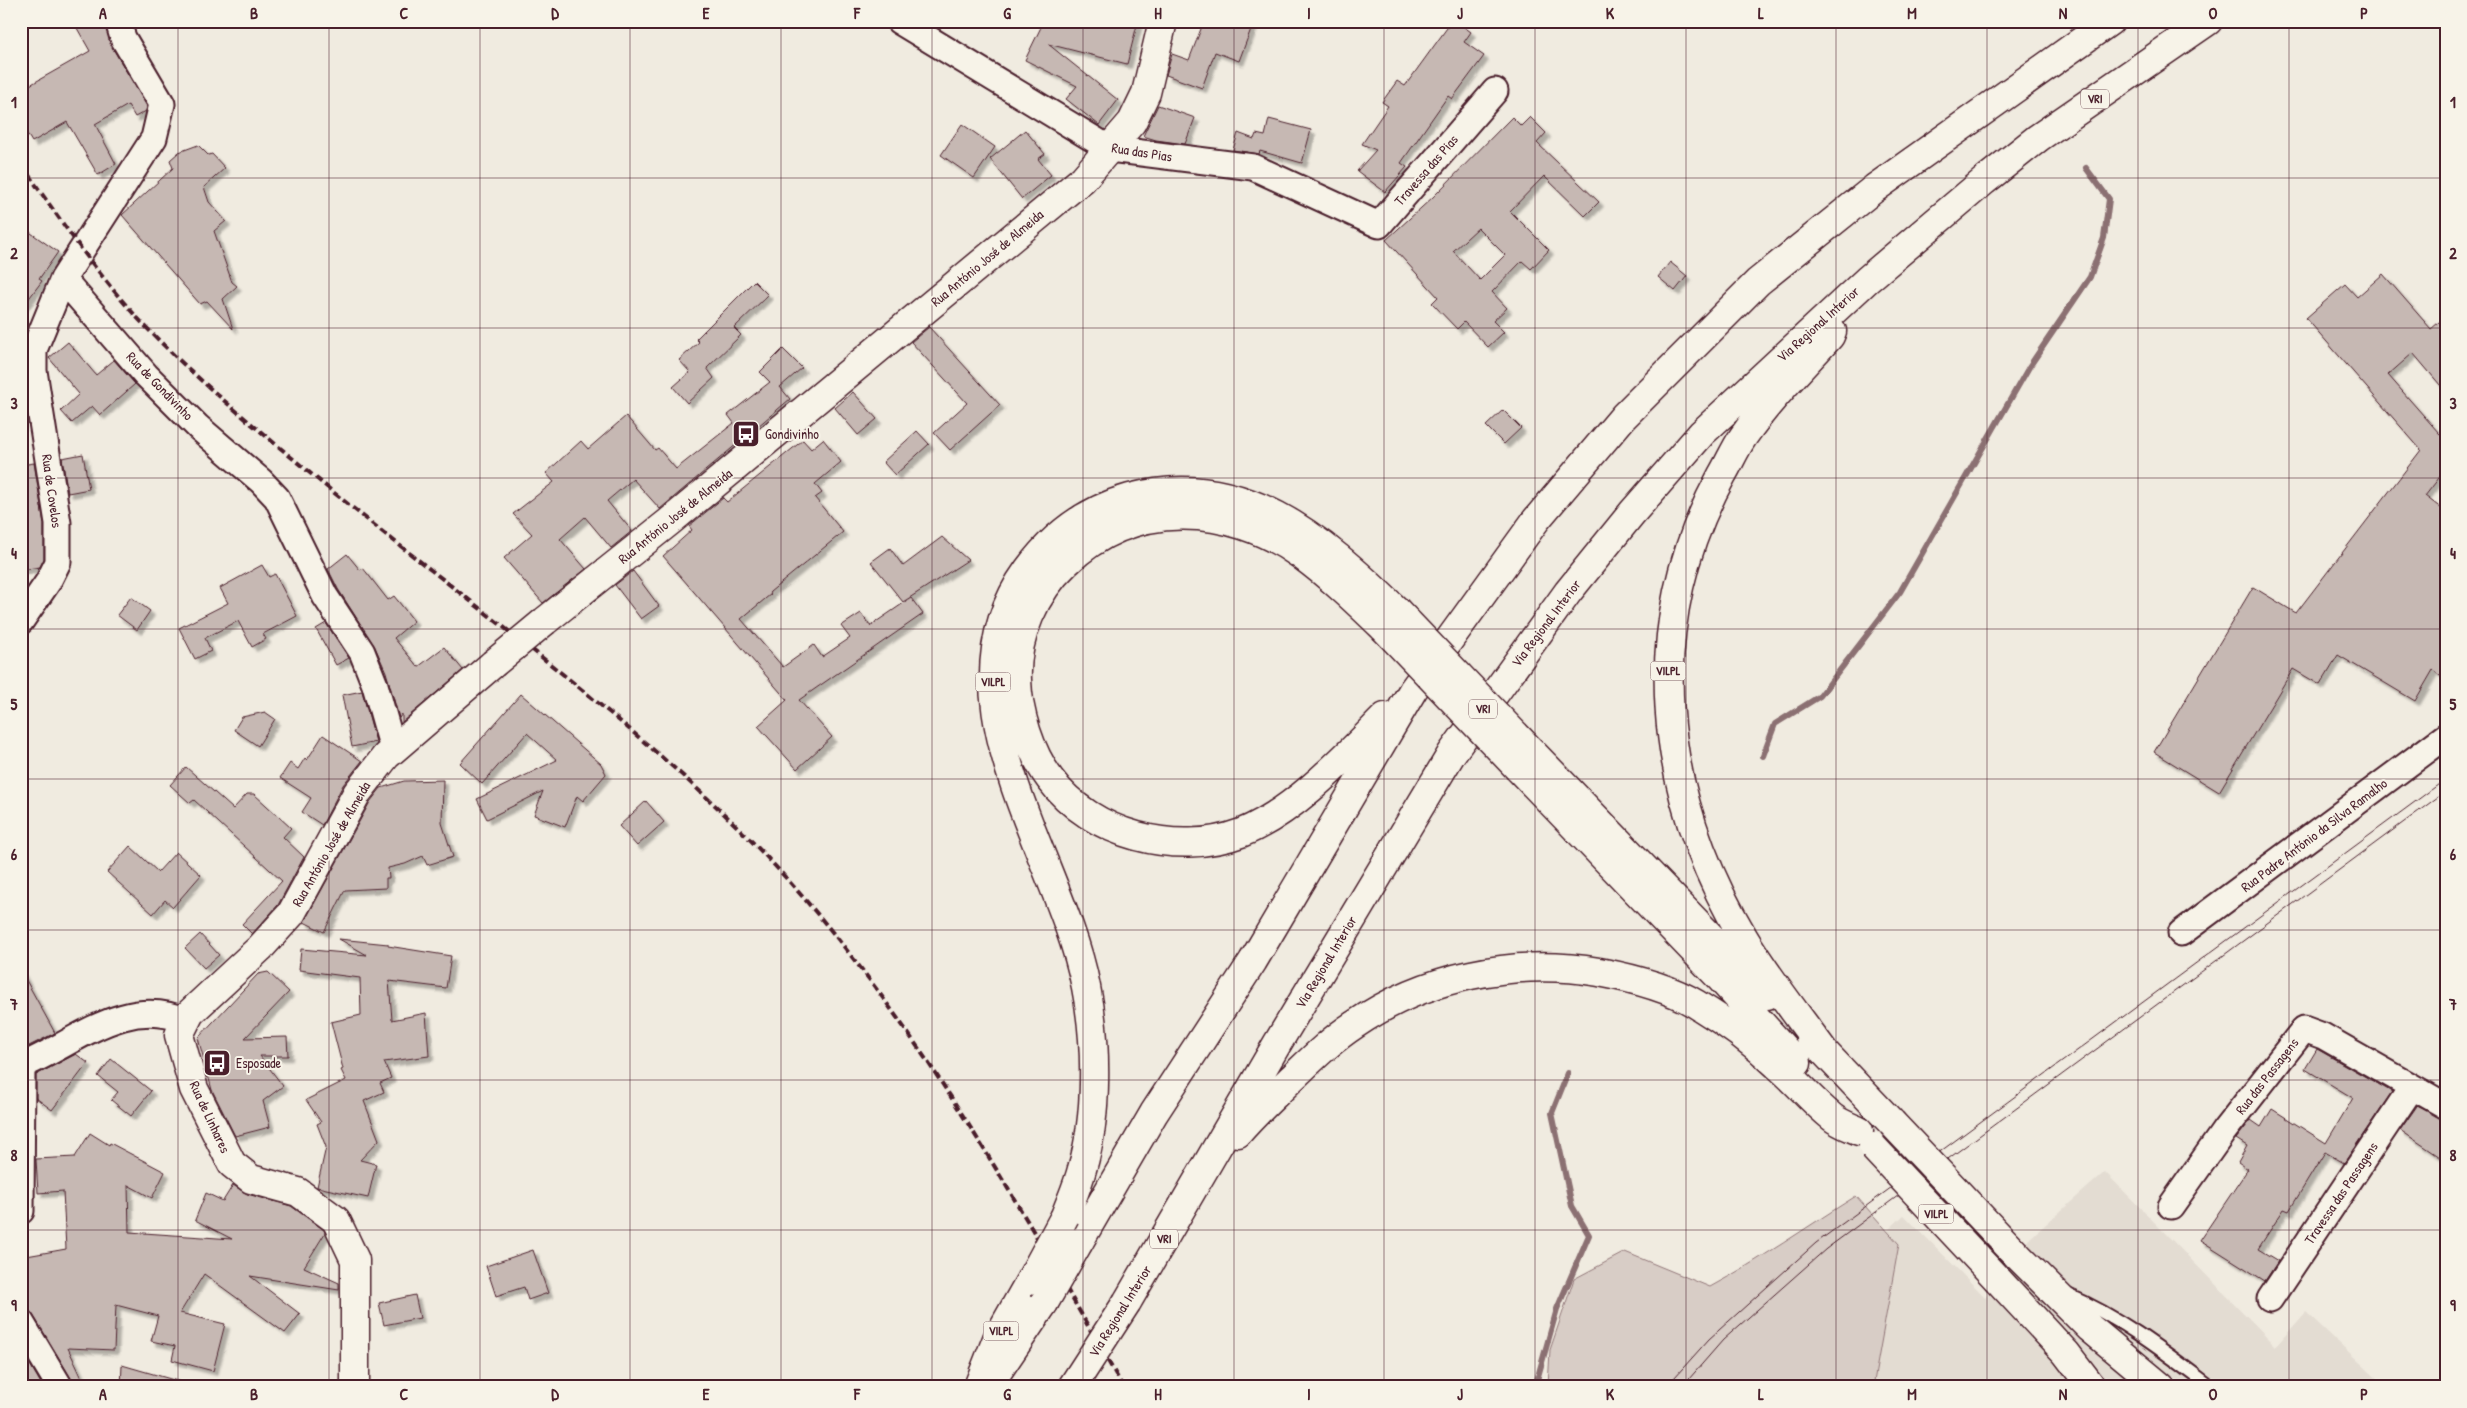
<svg xmlns="http://www.w3.org/2000/svg" width="2467" height="1408" viewBox="0 0 2467 1408" font-family="'Patrick Hand',sans-serif">
  <style>
    .built { fill: #e3dcd2 }
    .green { fill: #d8cdc6; stroke: #917678 }
    .lines { fill: none; stroke-linecap: round; stroke-linejoin: round }
    .stream { stroke: #8b6f72; stroke-width: 6 }
    .building { fill: #c6b8b3; stroke: #4a1f2b; fill-rule: evenodd; filter: url(#shadow) }
    .lane-casing { stroke: #4a1f2b; stroke-width: 16 }
    .street-casing { stroke: #4a1f2b; stroke-width: 29 }
    .secondary-casing { stroke: #4a1f2b; stroke-width: 31 }
    .highway-casing { stroke: #4a1f2b; stroke-width: 31 }
    .lane { stroke: #f7f3e8; stroke-width: 12 }
    .street { stroke: #f7f3e8; stroke-width: 25 }
    .secondary { stroke: #f7f3e8; stroke-width: 28 }
    .highway { stroke: #f7f3e8; stroke-width: 28 }
    .tram { stroke: #4a1f2b; stroke-width: 1 }
    .rail { stroke: #4a1f2b; stroke-width: 4; stroke-dasharray: 8 4; stroke-linecap: butt }
    .secondary-bridge-casing { stroke: #4a1f2b; stroke-width: 31; stroke-linecap: butt }
    .highway-bridge-casing { stroke: #4a1f2b; stroke-width: 31; stroke-linecap: butt }
    .secondary-bridge { stroke: #f7f3e8; stroke-width: 28 }
    .highway-bridge { stroke: #f7f3e8; stroke-width: 28 }
    .grid { fill: none; stroke: #4a1f2b; stroke-width: 1; stroke-opacity: 0.55 }
    .labels { text-anchor: middle; stroke-width: 4; stroke-linejoin: round; paint-order: stroke }
    .shield { fill: #f7f3e8; stroke: #7e5f64; stroke-width: 1 }
    .shield-label { font-size: 12px; font-weight: bold; fill: #4a1f2b }
    .street-label { font-size: 14px; fill: #4a1f2b; stroke: #f7f3e8 }
    .poi-label { font-size: 14px; fill: #4a1f2b; stroke: #f7f3e8; text-anchor: start }
    .neatline { fill: none; stroke: #4a1f2b; stroke-width: 2 }
    .grid-label { font-size: 16px; text-anchor: middle; font-weight: bold; fill: #4a1f2b }
  </style>
  <defs>
    <filter id="shadow"><feDropShadow dx="4.5" dy="4.5" stdDeviation="1" flood-color="#0004"/></filter>
  </defs>
  <rect width="100%" height="100%" fill="#f0ebe0"/>
  <filter id="ink" filterUnits="userSpaceOnUse"><feTurbulence type="fractalNoise" baseFrequency=".02" numOctaves="2"/><feDisplacementMap in="SourceGraphic" scale="10" xChannelSelector="R" yChannelSelector="G"/><feConvolveMatrix kernelMatrix="1 2 1 2 8 2 1 2 1" color-interpolation-filters="sRGB"/></filter>
  <g filter="url(#ink)">
    <path class="built" d="M2105,1172L2276,1346L2306,1312L2386,1387H1721L1904,1215L1985,1297L2029,1239Z"/>
    <path class="green" d="M1856,1196L1899,1244L1873,1387H1548L1550,1350L1574,1279L1625,1252L1710,1287C1760,1260 1808,1226 1856,1196Z"/>
    <g class="lines">
      <path class="stream" d="M1763,756L1775,724L1820,696L1900,592L2029,367L2090,277L2104,238L2109,199L2086,168
        M1535,1387L1557,1309L1589,1235L1572,1206L1552,1113L1568,1073"/>
    </g>
    <path class="building" d="M73,21H104L111,45L147,106L146,111L135,117L128,105L95,124L116,164L98,175L67,122L32,142L21,124V90L90,51Z
      M1044,21H1138L1127,64L1048,44L1118,100L1099,125L1066,99L1077,86L1025,60Z
      M1204,21H1254L1239,61L1215,52L1202,88L1166,75L1172,54L1189,60Z
      M1452,21H1456L1471,32L1464,42L1484,56L1452,99L1448,96L1401,163L1407,167L1385,192L1357,171L1376,150L1362,144L1388,106L1382,102L1397,81L1405,86Z
      M1158,105L1195,118L1185,144L1156,140L1143,136Z
      M1512,117L1521,126L1530,117L1546,133L1537,143L1599,202L1585,216L1544,176L1510,211L1549,250L1531,269L1522,261L1492,292L1507,308L1493,321L1504,332L1488,347L1464,322L1457,329L1432,303L1438,297L1386,240L1433,197ZM1478,228L1505,255L1480,280L1453,251Z
      M1269,119L1311,130L1302,163L1260,151L1259,154L1233,150L1238,133L1254,139L1256,134L1265,136Z
      M962,124L995,147L974,178L941,155Z
      M1025,130L1045,154L1038,159L1051,175L1022,199L990,159Z
      M198,145L208,155L212,154L225,168L204,187L209,202L226,221L214,231L232,282L237,286L223,299L233,329L207,301L200,304L122,215L173,168L170,160L179,152Z
      M21,226L58,252L39,279L42,281L21,309Z
      M1670,262L1687,276L1675,291L1658,277Z
      M2383,274L2431,329L2446,316V392L2413,353L2388,375L2446,441V469L2425,496L2446,512V681L2433,670L2415,701L2338,655L2320,685L2293,669L2219,792L2154,752L2253,587L2296,613L2421,450L2306,318L2345,284L2357,297Z
      M754,281L768,295L734,328L741,335L707,368L714,378L687,403L673,387L690,372L679,360L699,342L696,339Z
      M929,327L1000,405L950,450L934,433L967,403L911,342Z
      M68,342L96,375L114,360L135,384L100,415L92,406L72,423L61,411L79,394L49,358Z
      M783,349L802,368L780,387L790,399L660,509L633,479L607,501L632,531L611,548L585,517L560,539L586,569L543,603L504,558L532,534L513,514L554,482L546,473L581,441L588,449L626,416L655,450L658,448L676,469L734,423L728,415L770,382L760,372Z
      M853,392L877,419L858,435L835,408Z
      M1503,410L1521,428L1504,444L1486,426Z
      M917,431L929,444L895,475L883,462Z
      M823,439L841,462L815,484L822,493L815,498L843,532L770,592L771,594L741,619L783,667L814,645L822,657L850,638L841,626L861,613L870,626L911,598L923,614L799,700L832,737L797,769L758,726L787,700L663,556L692,530L689,526L723,498L727,502L803,440L811,449Z
      M83,454L89,489L68,493L62,458Z
      M34,463L44,524V559L40,567L21,570V465Z
      M942,537L968,560L903,602L871,562L890,548L903,566Z
      M347,554L360,570L363,568L388,600L394,596L414,621L394,638L418,667L444,647L463,670L402,722V714L399,718L386,672L375,647L338,589L328,569Z
      M262,565L269,577L275,574L297,616L263,634L266,639L252,647L238,621L205,638L211,651L195,659L179,628L228,603L220,588Z
      M633,571L659,606L641,619L615,585Z
      M131,597L150,611L137,630L117,615Z
      M326,623L349,658L336,665L316,629Z
      M362,691L376,742L352,747L342,695Z
      M521,694L601,764L606,774L583,801L577,796L565,827L534,815L543,791L487,819L477,799L557,760L527,733L482,784L460,763Z
      M265,712L275,719L258,746L234,730L242,717Z
      M323,735L362,761L343,785L322,825L302,812L311,798L280,778L290,763L298,769L305,758L307,760Z
      M186,767L233,809L247,794H254L291,828L283,837L304,857L278,905L252,934L242,924L282,881L194,800L190,803L170,785Z
      M443,780L442,823L453,857L427,865L423,856L405,864L388,868L389,878H386V888L345,890L324,932L304,922L370,802L381,788L404,781Z
      M646,801L664,822L637,846L619,826Z
      M130,846L158,872L176,852L201,875L173,907L165,900L153,914L107,872Z
      M200,934L219,955L204,968L185,948Z
      M339,939L388,944V946L451,956L446,988L389,981L392,1020L426,1013L429,1056L384,1062L391,1078L380,1083L384,1092L364,1101L379,1140L360,1160L376,1164L368,1198L317,1187L326,1147L317,1124L321,1122L306,1100L346,1080L341,1070L343,1069L331,1022L361,1015L360,978L299,970L301,949L367,955Z
      M21,971L55,1033L21,1050Z
      M268,972L289,992L245,1038L287,1037L288,1056H260L283,1086L263,1101L270,1127L235,1136L212,1090L198,1038L258,974Z
      M2317,1049L2392,1092L2344,1163L2325,1152L2289,1211L2284,1209L2258,1249L2278,1261L2265,1281L2200,1240L2248,1169L2238,1162L2247,1146L2236,1139L2251,1120L2261,1127L2272,1109L2326,1143L2353,1098L2305,1069Z
      M76,1054L88,1063L52,1110L36,1098V1075Z
      M111,1059L151,1091L131,1116L111,1100L118,1092L98,1076Z
      M2417,1106L2446,1120V1161L2400,1130Z
      M90,1133L109,1145L110,1143L165,1172L152,1198L128,1185L129,1232L232,1239L195,1220L206,1193L223,1201L233,1185L247,1194L291,1206L324,1230L325,1233L304,1267L339,1283V1290L250,1276L300,1314L285,1333L204,1274L180,1313L225,1324L213,1371L172,1360L175,1346L151,1341L158,1316L116,1305L114,1350L68,1348L86,1387H74L72,1380L33,1315L28,1310L21,1308V1257L66,1249L63,1191L38,1193L36,1159L75,1157Z
      M533,1250L548,1293L528,1300L524,1287L496,1296L486,1266Z
      M415,1295L420,1318L384,1325L379,1303Z
      M21,1354L25,1356L43,1387H21Z
      M122,1365L181,1382L180,1387H121Z"/>
    <g class="lines">
      <g class="lane-casing">
        <path id="lane" d="M2068,1295C2120,1317 2166,1353 2211,1387"/>
      </g>
      <g class="street-casing">
        <path id="street" d="M118,21L123,38L162,104L154,138L63,279L146,375L198,427L261,481L277,498L325,596L362,652L375,685L393,749
          M899,21L1110,149L1253,167L1379,225L1495,91
          M21,351L34,350L63,279
          M21,621L48,582L58,562V523L34,371V350
          M2181,933L2446,736
          M21,1066C75,1044 125,994 186,1021
          M2171,1206L2224,1131L2304,1029L2323,1036L2446,1106
          M21,1211L22,1066
          M2270,1299L2412,1087
          M21,1322L60,1387"/>
      </g>
      <g class="secondary-casing">
        <path id="secondary" d="M545,621L669,522L1083,179L1132,122L1146,93L1163,21
          M355,1387V1260L336,1220L298,1192L251,1179L232,1164L194,1089L179,1035L190,1013L260,948L291,914L357,793L386,756L493,664"/>
      </g>
      <g class="highway-casing">
        <path id="highway" d="M1384,628C1357,602 1331,577 1301,555C1229,503 1132,499 1066,563C1035,592 1015,637 1017,680C1018,713 1030,752 1050,779C1091,835 1177,857 1241,833C1293,813 1346,756 1385,717
          M1530,750L1767,995
          M1518,768L1722,980L1797,1063
          M1810,1037L1892,1123
          M1823,1050C1796,1013 1767,977 1744,938C1658,794 1639,626 1722,475C1729,463 1735,449 1743,437C1768,401 1800,369 1830,336L1832,331
          M1238,1133C1254,1114 1273,1097 1291,1079C1311,1060 1331,1040 1354,1025C1425,976 1514,958 1599,972C1631,978 1668,987 1696,1004C1724,1021 1753,1042 1777,1065C1796,1081 1812,1101 1832,1117C1839,1123 1850,1127 1859,1131
          M1065,1216C1071,1200 1078,1185 1082,1169C1098,1116 1097,1041 1086,987C1061,856 934,699 1028,570C1054,534 1087,510 1130,498C1242,468 1321,538 1396,610
          M1079,1242L1154,1113L1253,961L1413,690L1536,520L1624,416L1758,282L1875,188L2110,21
          M2017,1255L2090,1328L2161,1387
          M1998,1280L2066,1353L2092,1387
          M1127,1302L1277,1044L1452,753L1568,592L1632,513L1702,433L1867,280L1984,181L2038,138L2208,21
          M996,1374L1044,1303
          M978,1387L997,1339L1031,1279"/>
      </g>
      <use href="#lane" class="lane"/>
      <use href="#street" class="street"/>
      <use href="#secondary" class="secondary"/>
      <use href="#highway" class="highway"/>
      <path class="tram" d="M1666,1387L1709,1339L1816,1243L2446,779
        M1682,1387L1723,1340L1826,1249L2446,791"/>
      <path class="rail" d="M21,164C55,212 87,260 126,305C173,359 230,406 285,452C423,569 572,673 705,796C885,961 1003,1178 1123,1387"/>
      <g class="secondary-bridge-casing">
        <path id="secondary-bridge" d="M493,664L545,621"/>
      </g>
      <g class="highway-bridge-casing">
        <path id="highway-bridge" d="M1396,610L1530,750
          M1384,628L1518,768
          M1892,1123L2017,1255
          M1873,1147L1998,1280
          M1031,1279L1065,1216
          M1044,1303L1079,1242
          M1072,1387L1127,1302"/>
      </g>
      <use href="#secondary-bridge" class="secondary-bridge"/>
      <use href="#highway-bridge" class="highway-bridge"/>
    </g>
  </g>
  <path class="grid" d="M178,21V1387M329,21V1387M480,21V1387M630,21V1387M781,21V1387M932,21V1387M1083,21V1387M1234,21V1387M1384,21V1387M1535,21V1387M1686,21V1387M1836,21V1387M1987,21V1387M2138,21V1387M2289,21V1387M21,178H2446M21,328H2446M21,478H2446M21,629H2446M21,779H2446M21,930H2446M21,1080H2446M21,1230H2446"/>
  <defs>
    <g id="bus-square" transform="scale(1.4375)"><rect x="-9" y="-9" width="18" height="18" rx="4" fill="#4a1f2b" stroke="#f7f3e8"/><path d="M-5-6H5V4H4V6H2V4H-2V6H-4V4H-5ZM-3.5-4V0h7V-4ZM-3.5 1.2v1.5H-2V1.2ZM2 1.2v1.5H3.5V1.2Z" fill="#fff"/></g>
  </defs>
  <g fill-rule="evenodd">
    <use href="#bus-square" x="746" y="434"/>
    <use href="#bus-square" x="217" y="1063"/>
  </g>
  <g class="labels">
    <g class="shield">
      <rect x="2081" y="89.5" width="28" height="19" rx="4"/>
      <rect x="1650.5" y="661.5" width="35" height="19" rx="4"/>
      <rect x="975.5" y="672.5" width="35" height="19" rx="4"/>
      <rect x="1469" y="699.5" width="28" height="19" rx="4"/>
      <rect x="1918.5" y="1204.5" width="35" height="19" rx="4"/>
      <rect x="1150" y="1229.5" width="28" height="19" rx="4"/>
      <rect x="983.5" y="1321.5" width="35" height="19" rx="4"/>
    </g>
    <g class="shield-label">
      <text x="2095" y="103">VRI</text>
      <text x="1668" y="675">VILPL</text>
      <text x="993" y="686">VILPL</text>
      <text x="1483" y="713">VRI</text>
      <text x="1936" y="1218">VILPL</text>
      <text x="1164" y="1243">VRI</text>
      <text x="1001" y="1335">VILPL</text>
    </g>
    <g class="street-label">
      <text transform="translate(1142 152) rotate(9)" y="5">Rua das Pias</text>
      <text transform="translate(1426 170) rotate(-49)" y="5">Travessa das Pias</text>
      <text transform="translate(987 258) rotate(-40)" y="5">Rua António José de Almeida</text>
      <text transform="translate(1818 324) rotate(-42)" y="5">Via Regional Interior</text>
      <text transform="translate(160 386) rotate(46)" y="5">Rua de Gondivinho</text>
      <text transform="translate(52 491) rotate(82)" y="5">Rua de Covelos</text>
      <text transform="translate(675 516) rotate(-39)" y="5">Rua António José de Almeida</text>
      <text transform="translate(1546 623) rotate(-53)" y="5">Via Regional Interior</text>
      <text transform="translate(2314 835) rotate(-37)" y="5">Rua Padre António da Silva Ramalho</text>
      <text transform="translate(331 844) rotate(-60)" y="5">Rua António José de Almeida</text>
      <text transform="translate(1326 962) rotate(-59)" y="5">Via Regional Interior</text>
      <text transform="translate(2267 1076) rotate(-52)" y="5">Rua das Passagens</text>
      <text transform="translate(210 1117) rotate(65)" y="5">Rua de Linhares</text>
      <text transform="translate(2341 1193) rotate(-56)" y="5">Travessa das Passagens</text>
      <text transform="translate(1120 1311) rotate(-58)" y="5">Via Regional Interior</text>
    </g>
    <g class="poi-label">
      <text x="765" y="439">Gondivinho</text>
      <text x="236" y="1068">Esposade</text>
    </g>
  </g>
  <rect width="2467" height="1408" fill="none" stroke="#f7f3e8" stroke-width="55"/>
  <rect x="28" y="28" width="2412" height="1352" class="neatline"/>
  <g class="grid-label">
    <text x="103" y="19">A</text>
    <text x="254" y="19">B</text>
    <text x="404" y="19">C</text>
    <text x="555" y="19">D</text>
    <text x="706" y="19">E</text>
    <text x="857" y="19">F</text>
    <text x="1007" y="19">G</text>
    <text x="1158" y="19">H</text>
    <text x="1309" y="19">I</text>
    <text x="1460" y="19">J</text>
    <text x="1610" y="19">K</text>
    <text x="1761" y="19">L</text>
    <text x="1912" y="19">M</text>
    <text x="2063" y="19">N</text>
    <text x="2213" y="19">O</text>
    <text x="2364" y="19">P</text>
    <text x="14" y="108">1</text>
    <text x="2453" y="108">1</text>
    <text x="14" y="259">2</text>
    <text x="2453" y="259">2</text>
    <text x="14" y="409">3</text>
    <text x="2453" y="409">3</text>
    <text x="14" y="559">4</text>
    <text x="2453" y="559">4</text>
    <text x="14" y="710">5</text>
    <text x="2453" y="710">5</text>
    <text x="14" y="860">6</text>
    <text x="2453" y="860">6</text>
    <text x="14" y="1010">7</text>
    <text x="2453" y="1010">7</text>
    <text x="14" y="1161">8</text>
    <text x="2453" y="1161">8</text>
    <text x="14" y="1311">9</text>
    <text x="2453" y="1311">9</text>
    <text x="103" y="1400">A</text>
    <text x="254" y="1400">B</text>
    <text x="404" y="1400">C</text>
    <text x="555" y="1400">D</text>
    <text x="706" y="1400">E</text>
    <text x="857" y="1400">F</text>
    <text x="1007" y="1400">G</text>
    <text x="1158" y="1400">H</text>
    <text x="1309" y="1400">I</text>
    <text x="1460" y="1400">J</text>
    <text x="1610" y="1400">K</text>
    <text x="1761" y="1400">L</text>
    <text x="1912" y="1400">M</text>
    <text x="2063" y="1400">N</text>
    <text x="2213" y="1400">O</text>
    <text x="2364" y="1400">P</text>
  </g>
</svg>
